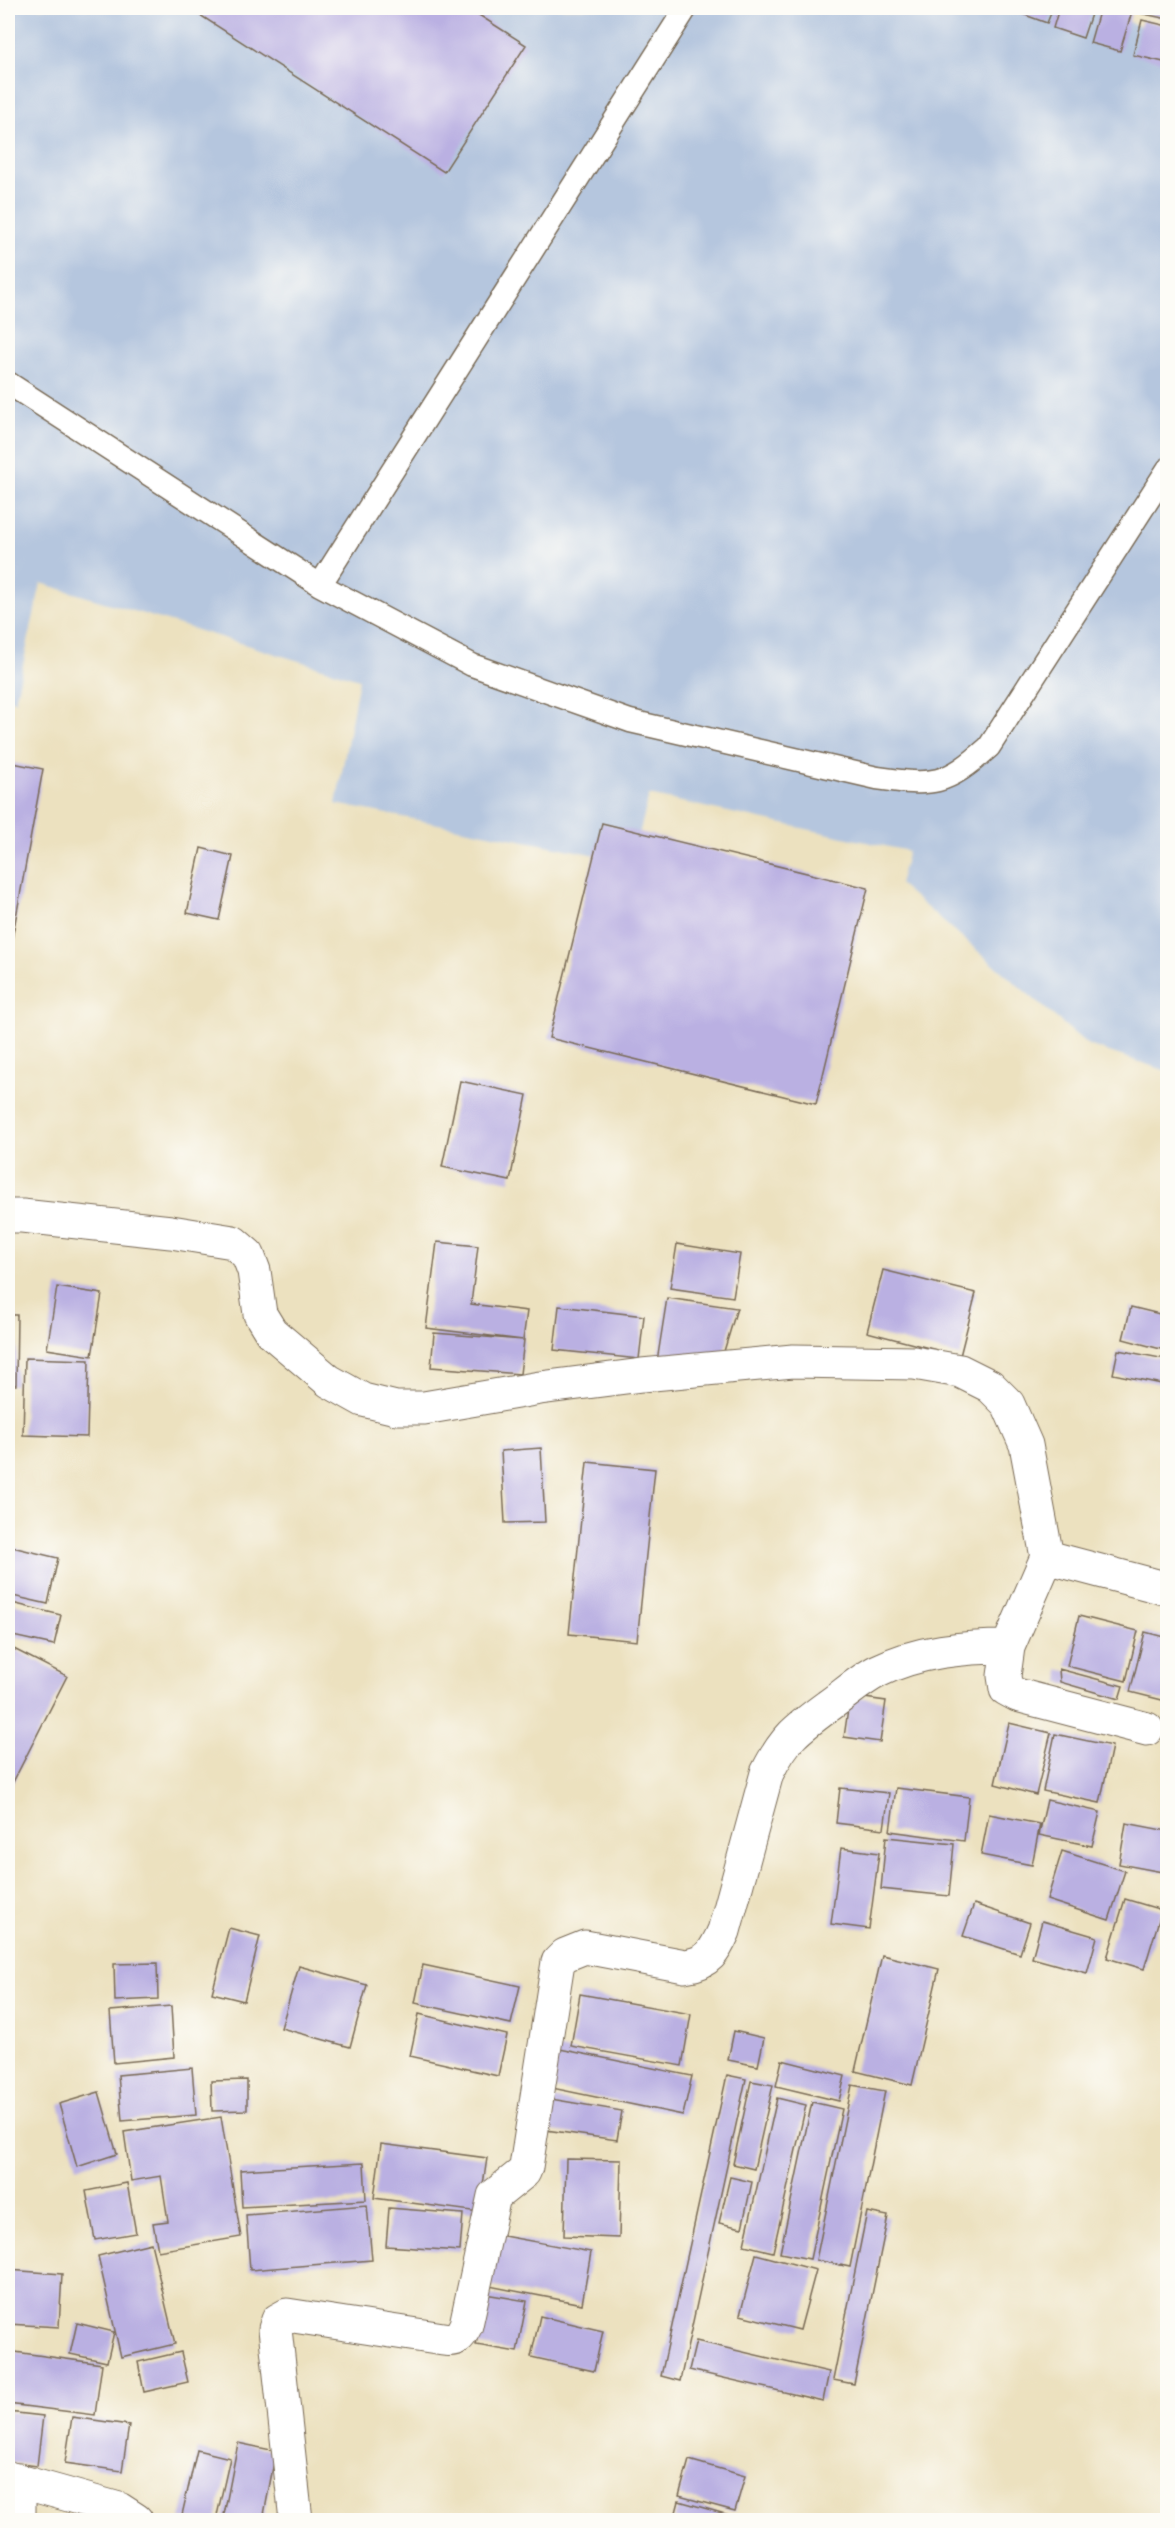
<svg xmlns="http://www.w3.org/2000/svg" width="1175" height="2528" viewBox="0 0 1175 2528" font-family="Sriracha,sans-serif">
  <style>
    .industrial { fill: #b5c6de }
    .building { fill: #bab0e2 }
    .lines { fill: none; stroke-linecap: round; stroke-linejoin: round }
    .service-casing { stroke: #796a56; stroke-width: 25 }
    .minor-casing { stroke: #796a56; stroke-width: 35 }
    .service { stroke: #fff; stroke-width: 22 }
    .minor { stroke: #fff; stroke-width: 33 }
  </style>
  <rect width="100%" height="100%" fill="#fdfcf7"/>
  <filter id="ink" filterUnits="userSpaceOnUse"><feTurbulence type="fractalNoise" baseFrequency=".0167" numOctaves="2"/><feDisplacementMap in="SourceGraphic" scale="12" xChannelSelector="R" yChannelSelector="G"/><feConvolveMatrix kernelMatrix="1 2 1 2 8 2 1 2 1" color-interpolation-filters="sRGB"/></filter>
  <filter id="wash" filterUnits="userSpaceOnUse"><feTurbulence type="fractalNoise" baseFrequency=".008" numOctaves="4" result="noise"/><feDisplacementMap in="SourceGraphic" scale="24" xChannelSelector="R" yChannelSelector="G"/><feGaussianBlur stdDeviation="1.35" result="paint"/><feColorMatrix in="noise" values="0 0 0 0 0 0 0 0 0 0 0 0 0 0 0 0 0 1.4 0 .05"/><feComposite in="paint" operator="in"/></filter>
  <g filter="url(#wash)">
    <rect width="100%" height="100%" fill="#ece1bf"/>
    <path class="industrial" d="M8,8H1093L1167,37L1168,134L1166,141L1168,142L1167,1071L1088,1045L899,884L908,851L649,795L632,862L336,804L359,679L41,583L15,701L8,699Z"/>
    <g id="blocks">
      <path class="building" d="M189,8H468L526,45L444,172Z
        M1015,8H1053L1047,23L1014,11Z
        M1059,8H1093L1083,38L1053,28Z
        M1100,8H1133L1120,51L1090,43Z
        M1140,8H1168V19L1139,13Z
        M1142,20L1168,26V63L1133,55Z
        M8,762L43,769L9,956H8Z
        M602,823L868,888L816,1104L549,1038Z
        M201,848L233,856L219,920L187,913Z
        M460,1081L527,1095L510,1181L442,1167Z
        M437,1242L478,1246L471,1304L527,1311L523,1340L426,1328Z
        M677,1244L740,1254L733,1297L670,1288Z
        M883,1270L976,1293L960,1356L867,1332Z
        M57,1287L102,1294L92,1356L47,1349Z
        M667,1298L737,1308L722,1358L656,1368Z
        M559,1306L644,1316L639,1359L554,1350Z
        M1131,1307L1168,1316V1351L1123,1339Z
        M8,1315H17L16,1385H8Z
        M434,1333L524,1340L520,1374L431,1367Z
        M1118,1350L1166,1359L1162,1384L1113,1374Z
        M25,1358L89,1360L87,1437L23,1435Z
        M541,1448L545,1522L505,1523L501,1451Z
        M587,1462L655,1469L637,1641L569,1634Z
        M8,1546L58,1558L48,1604L8,1595Z
        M8,1602L61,1615L54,1645L8,1635Z
        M1079,1616L1138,1631L1126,1681L1067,1666Z
        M1145,1632L1168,1638L1166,1701L1130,1692Z
        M8,1646L67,1676L8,1792Z
        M1059,1669L1123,1686L1119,1699L1060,1682Z
        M850,1696L886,1701L880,1742L844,1737Z
        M1009,1723L1051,1733L1036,1795L995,1784Z
        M1055,1734L1112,1746L1100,1803L1043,1791Z
        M840,1788L889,1793L884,1829L836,1823Z
        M896,1788L969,1797L964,1841L890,1831Z
        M1047,1800L1100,1812L1092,1846L1039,1835Z
        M989,1814L1040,1824L1032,1865L981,1855Z
        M1126,1823L1168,1831V1873L1119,1864Z
        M886,1837L954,1844L949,1896L881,1889Z
        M841,1848L879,1853L869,1929L831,1924Z
        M1062,1851L1125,1871L1109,1920L1047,1900Z
        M1125,1899L1162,1910L1144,1969L1107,1958Z
        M974,1904L1030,1923L1020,1954L963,1936Z
        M1042,1921L1097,1937L1087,1973L1032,1958Z
        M229,1928L260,1936L244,2001L212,1993Z
        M882,1955L939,1969L912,2085L855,2071Z
        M157,1963L158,1999L115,2001L114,1964Z
        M423,1965L520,1986L511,2024L415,2003Z
        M299,1966L367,1985L350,2047L281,2028Z
        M580,1994L691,2014L682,2066L571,2046Z
        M171,2006L174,2057L114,2063L110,2011Z
        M419,2014L507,2035L498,2076L410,2056Z
        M734,2031L764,2038L758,2066L728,2060Z
        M555,2048L692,2076L683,2115L547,2087Z
        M782,2060L845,2076L839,2101L776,2086Z
        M192,2068L196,2115L122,2121L118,2075Z
        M727,2075L746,2079L680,2381L661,2376Z
        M247,2080V2110L212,2111L211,2081Z
        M751,2081L773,2085L754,2169L733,2164Z
        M852,2085L885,2091L850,2267L816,2260Z
        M99,2092L117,2154L77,2167L59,2104Z
        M777,2098L806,2105L773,2252L744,2245Z
        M551,2099L622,2111L617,2140L546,2130Z
        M812,2102L842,2109L810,2259L780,2253Z
        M221,2117L241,2237L158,2251L153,2223L168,2221L161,2176L131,2181L124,2132Z
        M381,2144L487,2158L479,2212L374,2198Z
        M566,2159L621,2160L619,2238L564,2236Z
        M364,2163L366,2200L242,2207L240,2170Z
        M730,2177L752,2182L742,2228L719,2223Z
        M127,2183L136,2233L95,2240L86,2191Z
        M367,2205L372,2260L250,2270L246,2215Z
        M389,2208L463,2214L460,2251L386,2246Z
        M867,2212L888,2216L854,2384L833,2380Z
        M498,2235L591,2252L582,2304L489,2286Z
        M151,2243L175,2344L121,2357L98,2256Z
        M756,2254L816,2270L800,2330L740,2315Z
        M8,2270L62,2274L59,2327L8,2324Z
        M485,2294L527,2301L517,2352L476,2345Z
        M540,2316L603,2331L594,2371L531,2357Z
        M77,2323L114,2332L107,2362L70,2354Z
        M696,2341L829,2372L823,2401L689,2370Z
        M8,2351L102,2364L95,2415L8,2404Z
        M181,2352L188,2382L144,2392L138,2362Z
        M8,2412L43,2416L37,2466L8,2462Z
        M72,2417L129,2425L122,2471L65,2463Z
        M238,2443L276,2451L263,2520H223Z
        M197,2450L230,2458L216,2520L181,2519Z
        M689,2460L745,2476L735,2511L679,2496Z
        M679,2501L747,2520H674Z"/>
    </g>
  </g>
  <g filter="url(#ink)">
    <use href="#blocks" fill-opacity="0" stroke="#796a56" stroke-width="1.5"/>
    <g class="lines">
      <g class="service-casing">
        <path id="service" d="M8,383L320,585L472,665L630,721L877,778C934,786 945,786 989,747L1168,469
          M320,585L686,8"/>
      </g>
      <g class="minor-casing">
        <path id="minor" d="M8,1216H22L171,1232L233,1242L248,1255L254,1271L260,1314L271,1332L329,1381L363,1400L396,1408H424L540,1388L642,1375L793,1361L914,1363L960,1371L990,1386L1008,1404L1026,1445L1047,1557L1008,1647L1004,1676L1006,1689L1017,1695L1147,1729
          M1047,1557L1168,1589
          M8,2478L119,2509L136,2520
          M19,2520V2480
          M296,2520L275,2329L278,2320L287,2315L443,2339C457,2341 460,2337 466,2325L494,2196L524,2172L526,2167L558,1962L565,1955L585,1947L685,1966C709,1963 715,1951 724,1931L767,1773C784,1738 798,1728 828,1706C844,1695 860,1680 878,1671C918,1651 964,1647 1008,1647"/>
      </g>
      <use href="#service" class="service"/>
      <use href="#minor" class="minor"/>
    </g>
  </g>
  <rect width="1175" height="2528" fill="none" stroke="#fdfcf7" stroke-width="30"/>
</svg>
